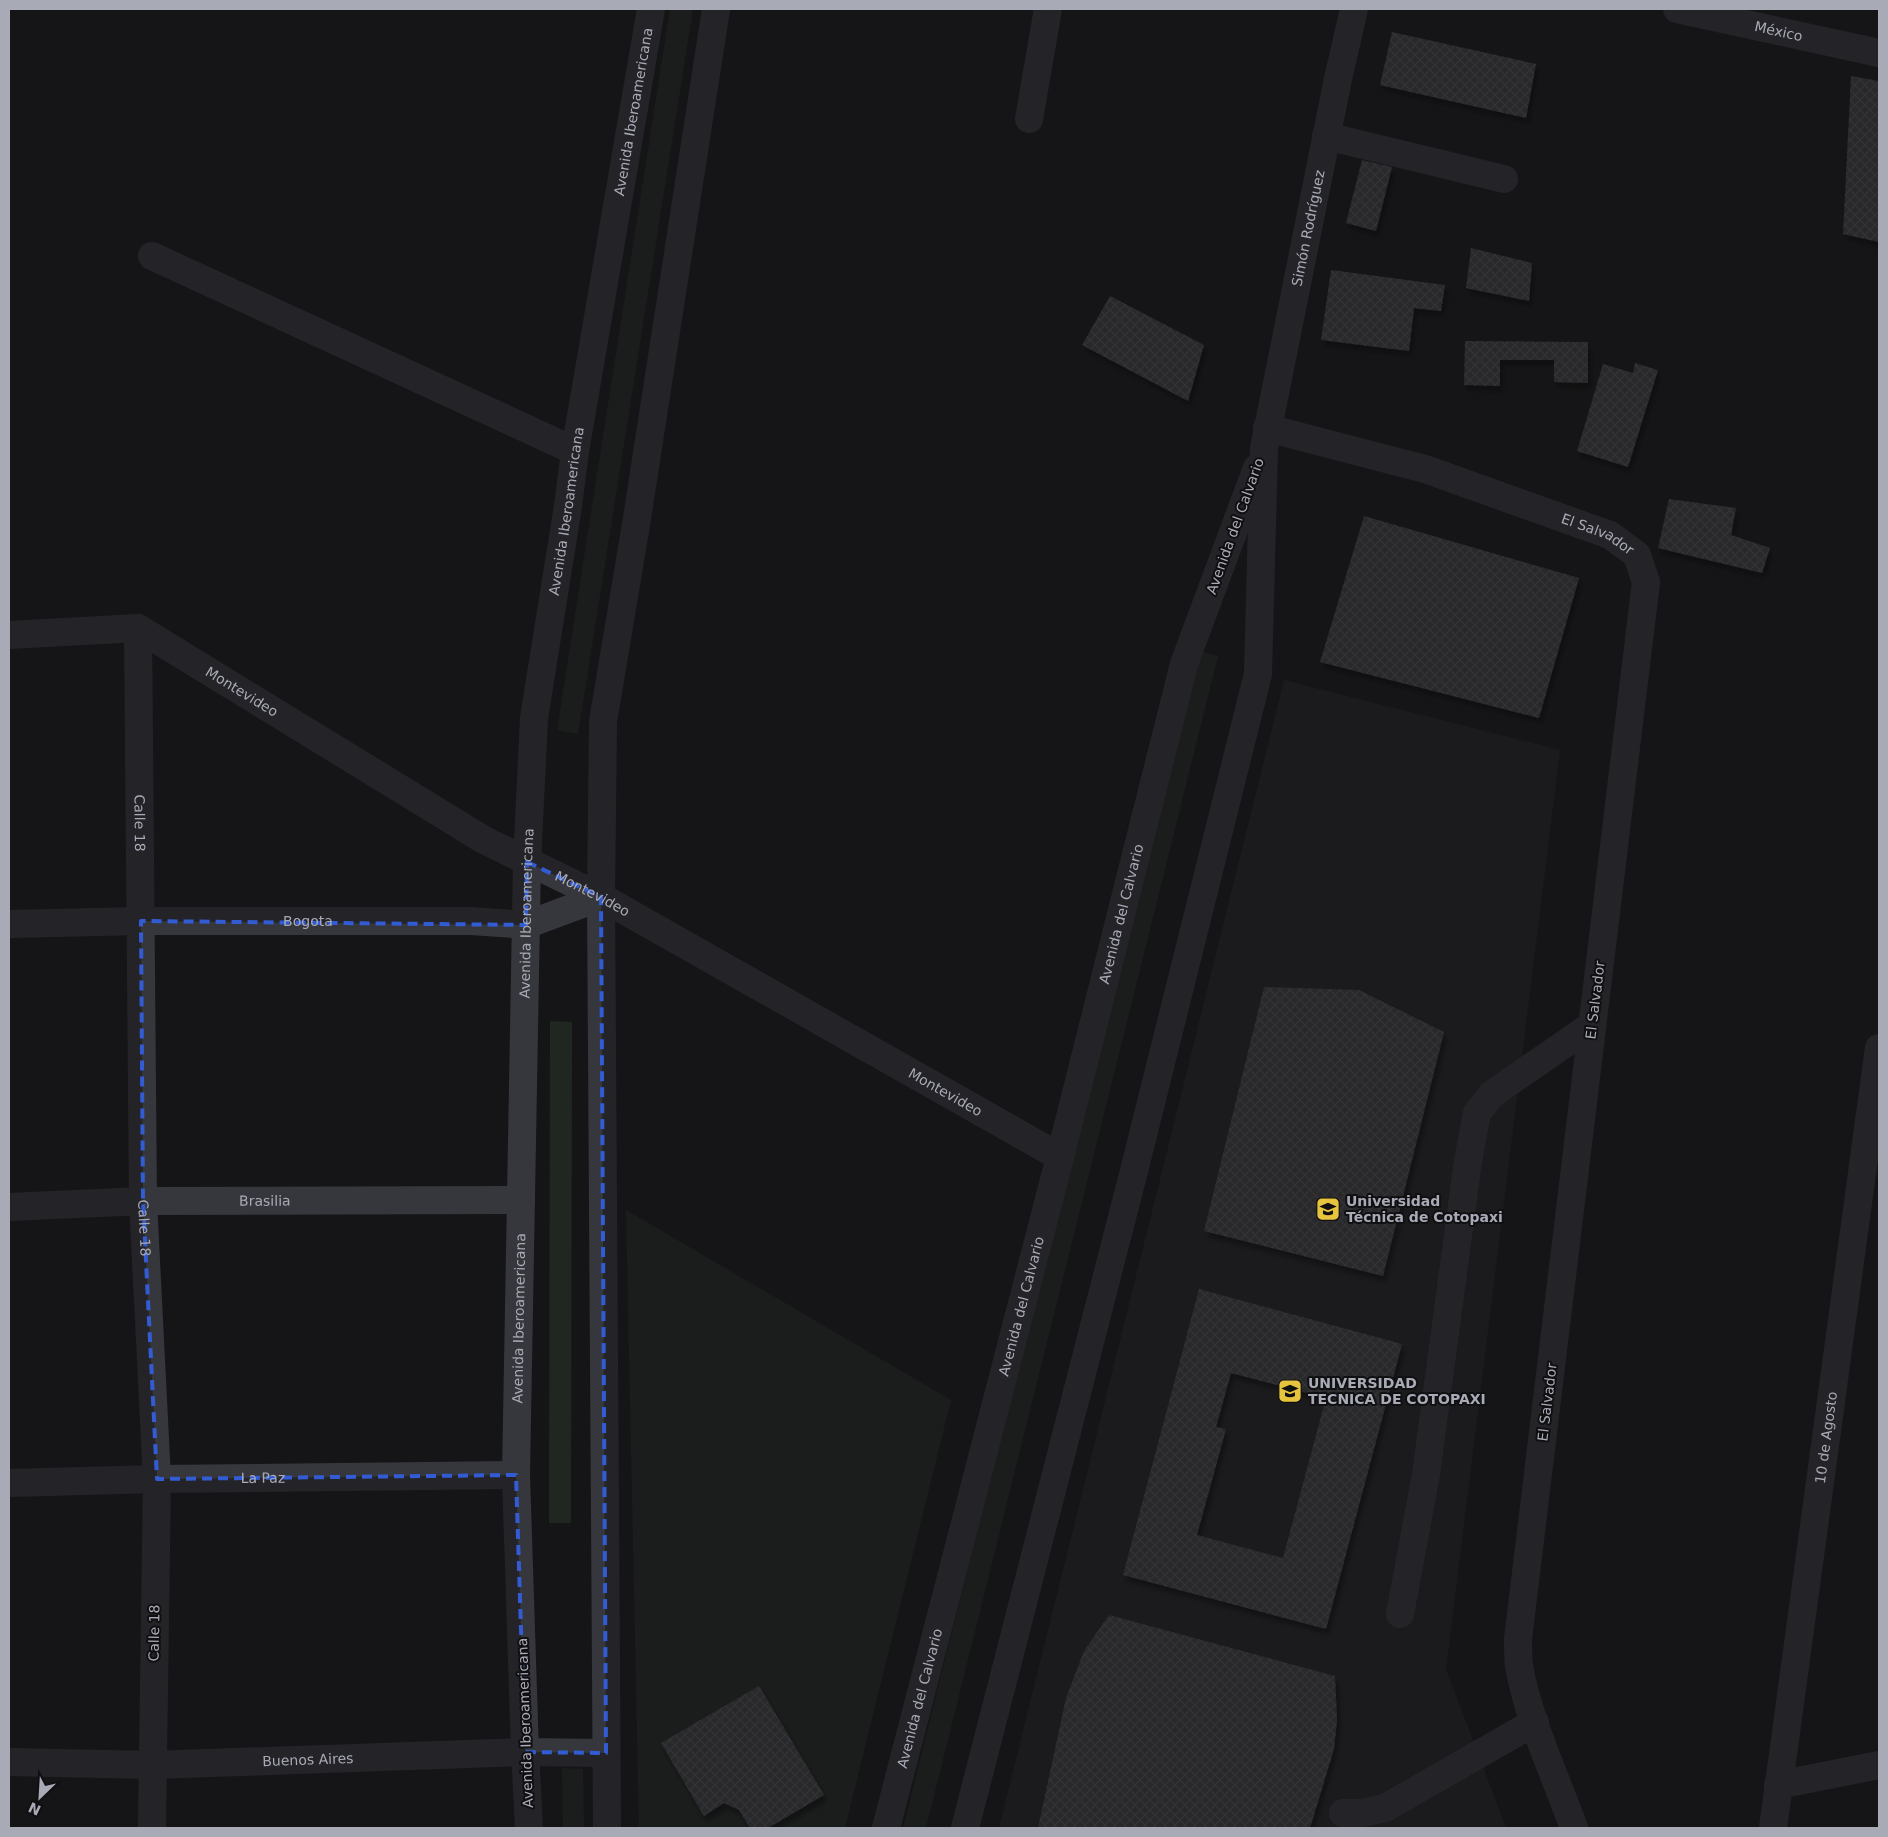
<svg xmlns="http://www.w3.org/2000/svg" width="1888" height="1837" viewBox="0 0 1888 1837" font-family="'DejaVu Sans',sans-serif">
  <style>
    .built { fill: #222124 }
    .green { fill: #202721 }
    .building { fill: url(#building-cross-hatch); fill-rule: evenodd; filter: url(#shadow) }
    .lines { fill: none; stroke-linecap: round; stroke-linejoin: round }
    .minor { stroke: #36373c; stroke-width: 28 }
    .marked { fill: none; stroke: #325cd3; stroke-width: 4; stroke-dasharray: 10 6; stroke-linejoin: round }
    .labels { text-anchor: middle; stroke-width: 4; stroke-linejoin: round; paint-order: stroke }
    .street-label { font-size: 14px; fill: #a8aab6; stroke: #101012 }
    .poi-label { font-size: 14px; font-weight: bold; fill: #a8aab6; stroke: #101012; text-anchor: start }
  </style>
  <defs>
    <pattern id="building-cross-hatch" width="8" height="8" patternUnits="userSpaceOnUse" patternTransform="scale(1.25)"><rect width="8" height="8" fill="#403f44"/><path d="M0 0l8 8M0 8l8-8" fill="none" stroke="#59585d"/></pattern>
    <filter id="shadow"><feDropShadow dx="3" dy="5.5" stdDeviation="2.5" flood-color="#0009"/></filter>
  </defs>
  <rect width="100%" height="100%" fill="#151517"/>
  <path class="built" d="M1284,680L1560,750L1446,1669L1506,1828H999Z"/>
  <path class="green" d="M670,9H693L578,734L557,730Z
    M1197,650L1218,656L926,1828H903Z
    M550,1021L572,1022L571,1523H549Z
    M626,1210L951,1400L845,1828H639Z
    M562,1768L583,1769L584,1828H563Z"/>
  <path class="building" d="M1392,32L1536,64L1526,118L1380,85Z
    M1851,76L1879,81V242L1843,234Z
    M1362,160L1392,167L1376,231L1346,223Z
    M1471,248L1532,263L1529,301L1466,288Z
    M1331,270L1445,285L1441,311L1414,308L1409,351L1321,340Z
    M1110,296L1204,345L1188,401L1082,345Z
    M1465,341L1588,342V383L1554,382V360H1500V386L1464,385Z
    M1635,363L1658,370L1628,467L1577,451L1603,364L1633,373Z
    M1669,499L1736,508L1731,535L1770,548L1762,573L1658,548Z
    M1364,516L1579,578L1539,718L1320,662Z
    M1264,987L1359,990L1444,1032L1383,1276L1204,1231Z
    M1199,1289L1402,1344L1326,1629L1123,1575ZM1231,1373L1326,1398L1283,1558L1197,1535L1226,1429L1216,1427Z
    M1109,1615L1335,1676L1337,1720L1334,1749L1310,1828H1038L1066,1698L1084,1651Z
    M759,1686L824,1795L768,1828H750L739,1810L724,1803L704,1816L661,1743Z"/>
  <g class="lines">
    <g class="minor">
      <path id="s1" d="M1677,9L1879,53"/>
      <path d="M1029,119L1048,9"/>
      <path d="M1326,136L1504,179"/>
      <path d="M152,256L575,451"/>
      <path id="s2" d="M1267,428L1425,469L1610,535L1637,555L1646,582L1518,1639C1518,1648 1518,1657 1519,1666C1528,1718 1556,1778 1574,1828"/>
      <path id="s3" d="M138,628L143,1201L157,1479L152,1828"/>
      <path id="s4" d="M9,635L138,628L484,840L601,897L1060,1157"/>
      <path id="s5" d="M9,924L141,921H471L526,925L601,897"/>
      <path id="s6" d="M9,1207L143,1201L521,1200"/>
      <path id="s7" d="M9,1483L157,1479L516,1475"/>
      <path d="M1400,1614L1426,1474L1468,1161L1477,1113L1492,1094L1592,1025"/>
      <path id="s8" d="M9,1762L152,1765L525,1752L606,1753"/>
      <path d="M1778,1785L1879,1765"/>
      <path d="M1343,1813H1362L1385,1808L1535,1722"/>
      <path id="s9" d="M529,1828L525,1752L516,1475L527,862L534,718L568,506L575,451L651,9"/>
      <path d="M607,1828L601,897L603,721L635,531L716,9"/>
      <path id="s10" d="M886,1828L1060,1157L1184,664L1257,468"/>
      <path id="s11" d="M965,1828L1135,1167L1258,674L1264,448L1338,79L1354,9"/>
      <path id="s12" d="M1773,1828L1879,1048"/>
    </g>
  </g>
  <path d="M0 0H1888V1837H0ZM527,862L601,897L606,1753L525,1752L516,1475L157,1479L143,1201L141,921L526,925Z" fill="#151517" fill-opacity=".55" fill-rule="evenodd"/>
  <path class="marked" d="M527,862L601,897L606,1753L525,1752L516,1475L157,1479L143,1201L141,921L526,925Z"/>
  <defs>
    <g id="university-square" transform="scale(1.25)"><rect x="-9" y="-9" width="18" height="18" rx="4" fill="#e7c43d" stroke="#101012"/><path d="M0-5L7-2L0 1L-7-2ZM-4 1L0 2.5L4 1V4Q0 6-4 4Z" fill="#111"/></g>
  </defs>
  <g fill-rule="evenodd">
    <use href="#university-square" x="1328" y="1209"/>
    <use href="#university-square" x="1290" y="1391"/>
  </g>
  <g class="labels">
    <g class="street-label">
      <text dy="5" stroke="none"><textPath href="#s1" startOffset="104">México</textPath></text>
      <text dy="5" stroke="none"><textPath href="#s9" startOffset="1725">Avenida Iberoamericana</textPath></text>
      <text dy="5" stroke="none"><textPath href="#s11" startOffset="1641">Simón Rodríguez</textPath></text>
      <text dy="5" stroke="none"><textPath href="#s9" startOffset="1320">Avenida Iberoamericana</textPath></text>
      <text transform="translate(1235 526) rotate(-70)" y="5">Avenida del Calvario</text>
      <text dy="5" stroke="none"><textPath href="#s2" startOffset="348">El Salvador</textPath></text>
      <text dy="5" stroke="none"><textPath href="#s4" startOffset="251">Montevideo</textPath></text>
      <text dy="5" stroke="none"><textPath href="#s3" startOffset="195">Calle 18</textPath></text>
      <text dy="5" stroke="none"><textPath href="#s4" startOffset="656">Montevideo</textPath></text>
      <text dy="5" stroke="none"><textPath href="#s9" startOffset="915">Avenida Iberoamericana</textPath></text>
      <text dy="5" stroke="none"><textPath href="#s10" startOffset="944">Avenida del Calvario</textPath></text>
      <text dy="5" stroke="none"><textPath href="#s5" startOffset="299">Bogota</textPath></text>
      <text transform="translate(1595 1000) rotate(-83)" y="5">El Salvador</text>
      <text dy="5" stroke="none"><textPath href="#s4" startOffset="1061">Montevideo</textPath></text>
      <text dy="5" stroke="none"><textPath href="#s6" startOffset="256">Brasilia</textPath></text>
      <text dy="5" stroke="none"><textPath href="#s3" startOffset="600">Calle 18</textPath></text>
      <text dy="5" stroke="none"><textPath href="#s10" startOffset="539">Avenida del Calvario</textPath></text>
      <text dy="5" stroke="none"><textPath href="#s9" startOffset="510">Avenida Iberoamericana</textPath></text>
      <text transform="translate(1547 1402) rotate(-83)" y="5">El Salvador</text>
      <text dy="5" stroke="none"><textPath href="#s12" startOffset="394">10 de Agosto</textPath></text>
      <text dy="5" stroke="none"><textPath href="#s7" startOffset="254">La Paz</textPath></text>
      <text transform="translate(154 1633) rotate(-89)" y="5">Calle 18</text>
      <text dy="5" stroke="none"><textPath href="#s10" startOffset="134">Avenida del Calvario</textPath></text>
      <text transform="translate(525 1723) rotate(-92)" y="5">Avenida Iberoamericana</text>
      <text dy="5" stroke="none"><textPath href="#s8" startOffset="299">Buenos Aires</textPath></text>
    </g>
    <g class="poi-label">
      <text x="1346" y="1206">Universidad<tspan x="1346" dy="16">Técnica de Cotopaxi</tspan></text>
      <text x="1308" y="1388">UNIVERSIDAD<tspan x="1308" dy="16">TECNICA DE COTOPAXI</tspan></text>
    </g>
  </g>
  <rect width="1888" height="1837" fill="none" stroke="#a8aab6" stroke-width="20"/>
  <g transform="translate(40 1797) rotate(205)" stroke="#101012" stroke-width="4" paint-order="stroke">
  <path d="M0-4L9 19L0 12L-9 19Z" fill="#a8aab6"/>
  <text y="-8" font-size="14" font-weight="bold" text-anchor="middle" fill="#a8aab6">N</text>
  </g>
</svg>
